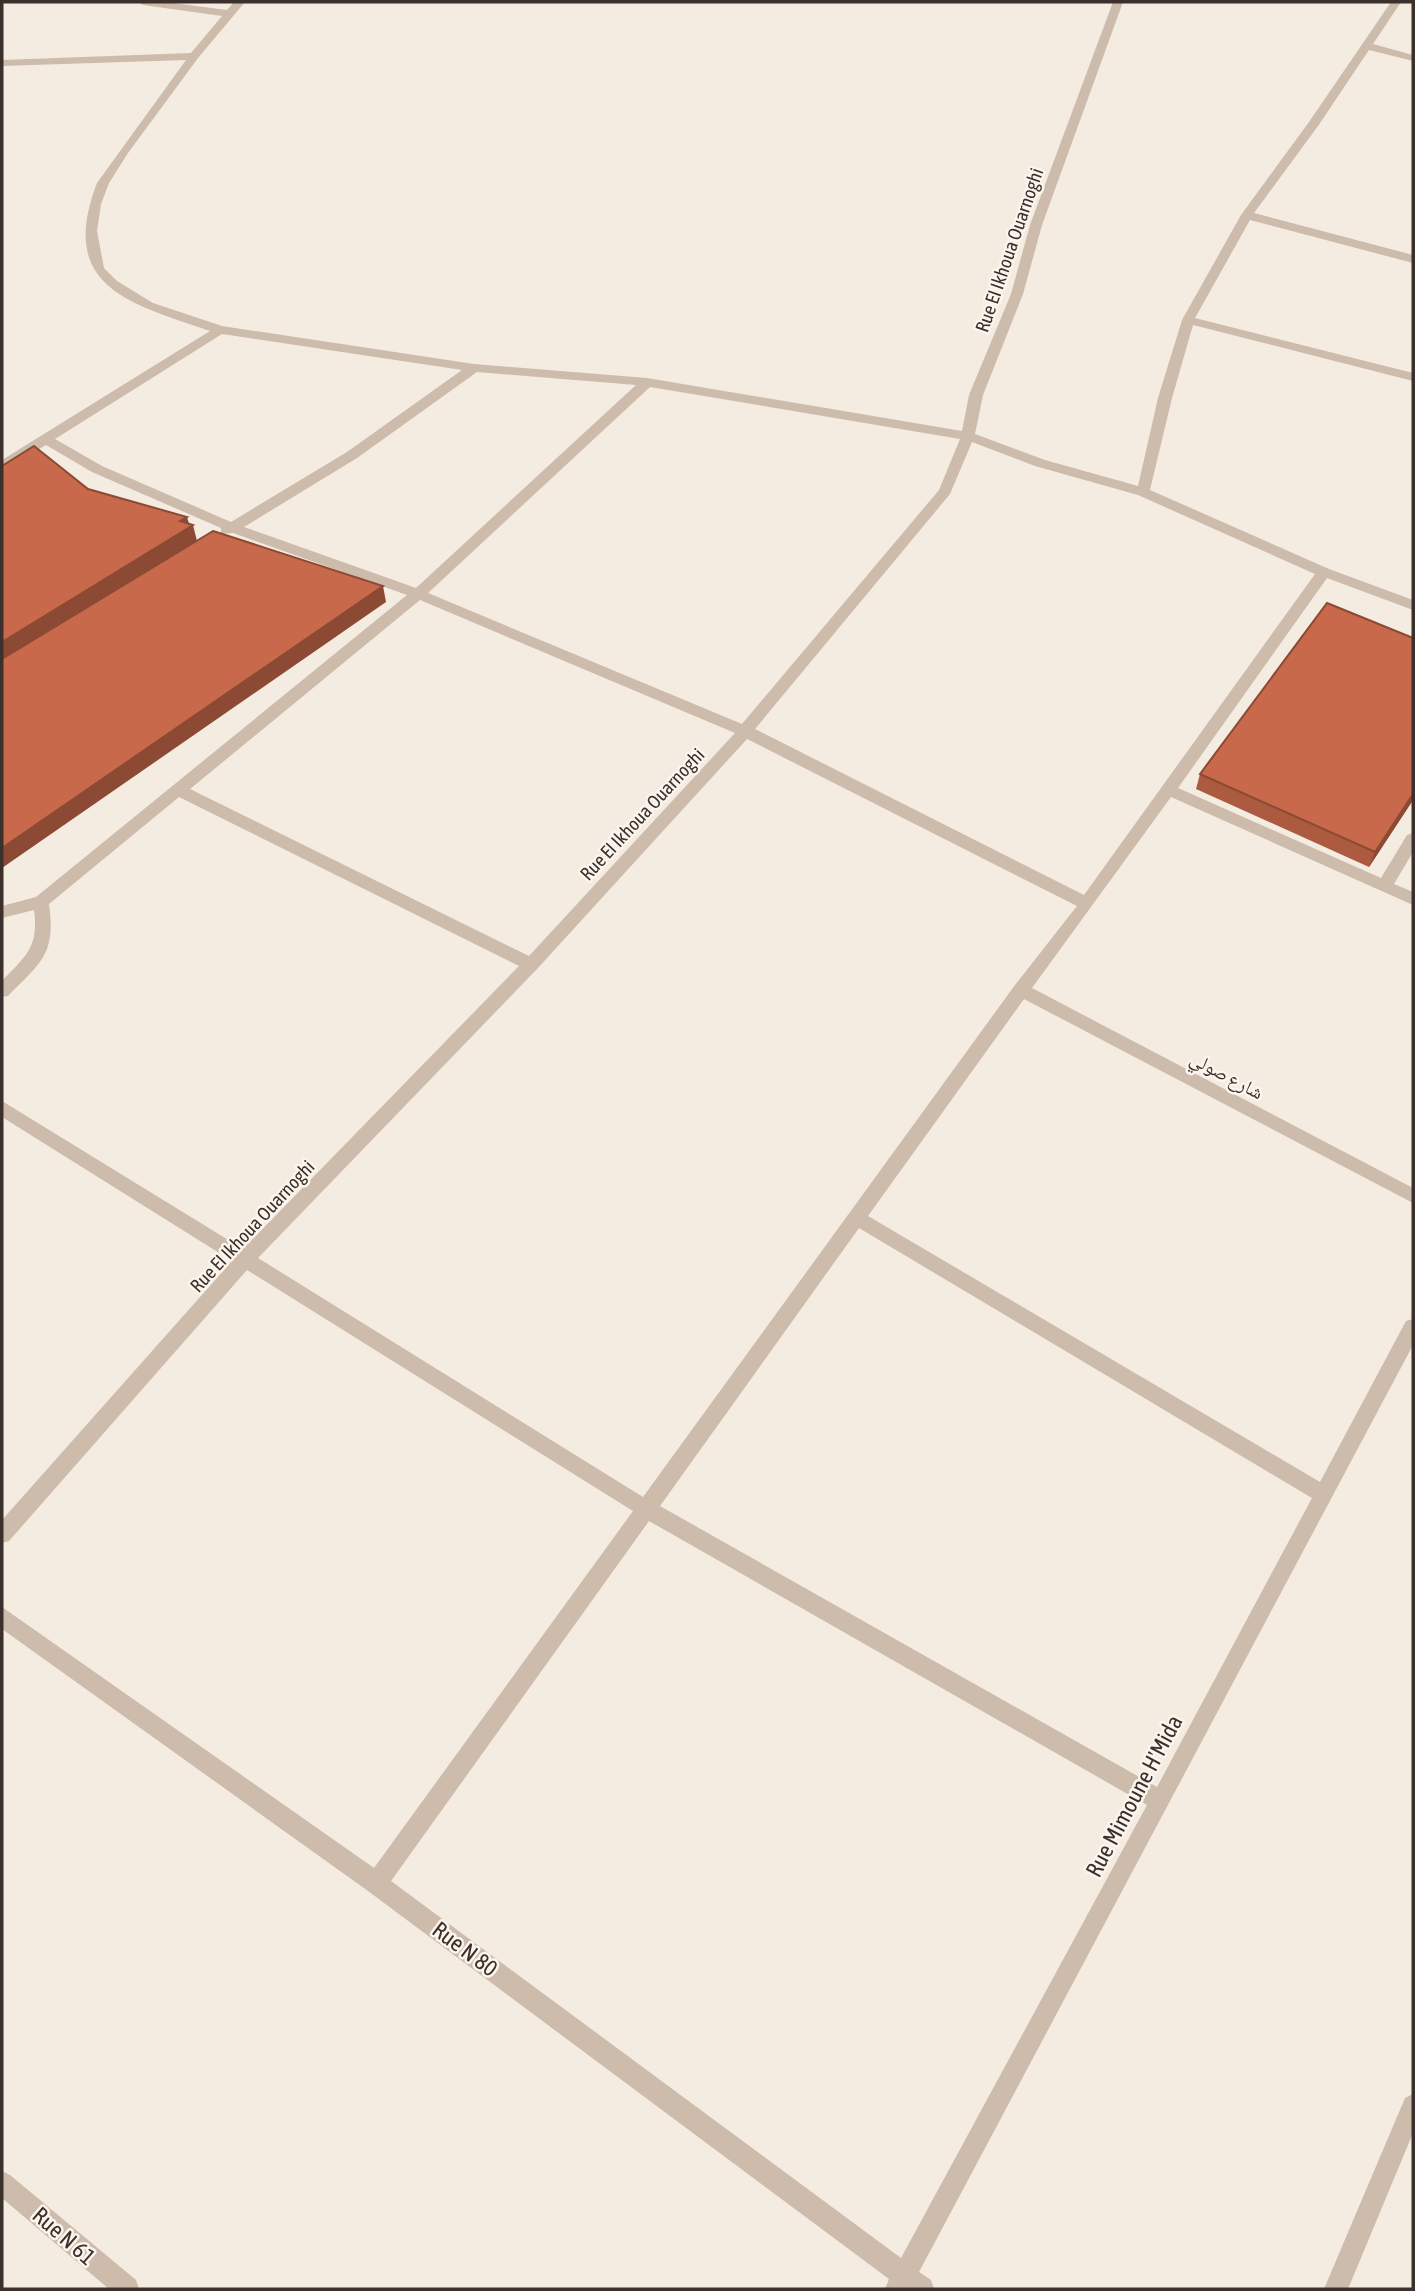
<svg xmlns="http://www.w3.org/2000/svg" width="1415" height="2291" viewBox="0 0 1415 2291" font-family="'Asap Condensed','Noto Naskh Arabic',sans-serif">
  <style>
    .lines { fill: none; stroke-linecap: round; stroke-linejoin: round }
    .minor { fill: #cdbbac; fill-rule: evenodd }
    .wall { fill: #ac5a40 }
    .shaded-wall { fill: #8c4a34 }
    .building { fill: #c8694b; stroke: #8c4a34; stroke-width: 2 }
    .labels { text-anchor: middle; stroke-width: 5; stroke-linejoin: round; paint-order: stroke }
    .street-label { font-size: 19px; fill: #3b302b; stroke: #fbf5ee }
    .near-street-label { font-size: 23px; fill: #3b302b; stroke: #fbf5ee }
  </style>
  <rect width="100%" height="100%" fill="#f4ebe1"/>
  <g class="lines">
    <path class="minor" d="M138,2H165L227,10L234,2H245L198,58L128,153L109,183L101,204L97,231L104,268L117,281L153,303L222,326L474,364L647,378L962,431L969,395L1011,294L1030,225L1113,2H1123L1042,225L1023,294L983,395L975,434L1045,460L1138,486L1158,398L1182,320L1241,215L1309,122L1391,2H1401L1373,44L1413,55V61L1369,50L1318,126L1254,213L1413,255V263L1250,220L1195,318L1413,373V381L1193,325L1172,398L1150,490L1329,569L1413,600V610L1327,578L1178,788L1381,878L1407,835L1413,833V852L1394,884L1413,892V905L1171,797L1032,988L1413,1188V1203L1024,999L868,1216L1320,1482L1406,1321L1413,1319V1345L919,2272L931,2280L934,2289H885L889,2279L368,1891L2,1629V1607L374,1868L633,1511L247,1270L9,1541L2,1543V1520L232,1261L2,1117V1101L243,1249L519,966L179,797L49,904C56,955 41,962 8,996L2,997V981C26,956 39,947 34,910L2,918V906L36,897L407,595L233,533L221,534V528L92,472L46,445L2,470V460L210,331C129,303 57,287 97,183L186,60L2,66V60L191,53L222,16L143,5ZM222,334L462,370L347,452L231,522L102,466L55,439ZM477,372L636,385L416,588L244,527L357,458ZM650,387L960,439L939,490L742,724L428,593ZM972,442L1035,466L1138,495L1315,574L1084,895L755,729L950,494ZM420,600L735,733L529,956L190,789ZM747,739L1077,906L1015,985L643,1497L258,1258L537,969ZM859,1228L1312,1498L1157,1787L660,1506ZM649,1521L1147,1805L901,2258L391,1881Z
      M1413,2094V2133L1348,2289H1324L1405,2098Z
      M2,2171L10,2175L136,2280L139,2289H109L2,2198Z"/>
  </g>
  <path class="wall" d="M1200,774L1413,800L1369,867L1196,789Z"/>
  <path class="shaded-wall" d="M187,517L190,527L193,525L197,541L2,661V642Z
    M383,586L386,602L2,868V848Z
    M1413,794V800L1369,867L1375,852Z"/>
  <path class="building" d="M34,446L88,489L187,517L180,521L193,525L2,642V466Z
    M213,531L383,586L2,848V659Z
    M1327,603L1413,638V794L1375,852L1200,774Z"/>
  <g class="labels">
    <g class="street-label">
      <text transform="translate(1009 250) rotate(-71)" y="7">Rue EI Ikhoua Ouarnoghi</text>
      <text transform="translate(642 814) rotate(-47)" y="7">Rue EI Ikhoua Ouarnoghi</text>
      <text transform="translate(1227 1075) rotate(28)" y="7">شارع صولي</text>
      <text transform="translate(252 1226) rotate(-47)" y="7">Rue EI Ikhoua Ouarnoghi</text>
    </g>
    <g class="near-street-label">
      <text transform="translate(1134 1796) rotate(-62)" y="8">Rue Mimoune H'Mida</text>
      <text transform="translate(465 1949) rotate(37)" y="8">Rue N 80</text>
      <text transform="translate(64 2236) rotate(41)" y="8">Rue N 61</text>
    </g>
  </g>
  <rect width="1415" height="2291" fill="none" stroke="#3b302b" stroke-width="7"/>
</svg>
